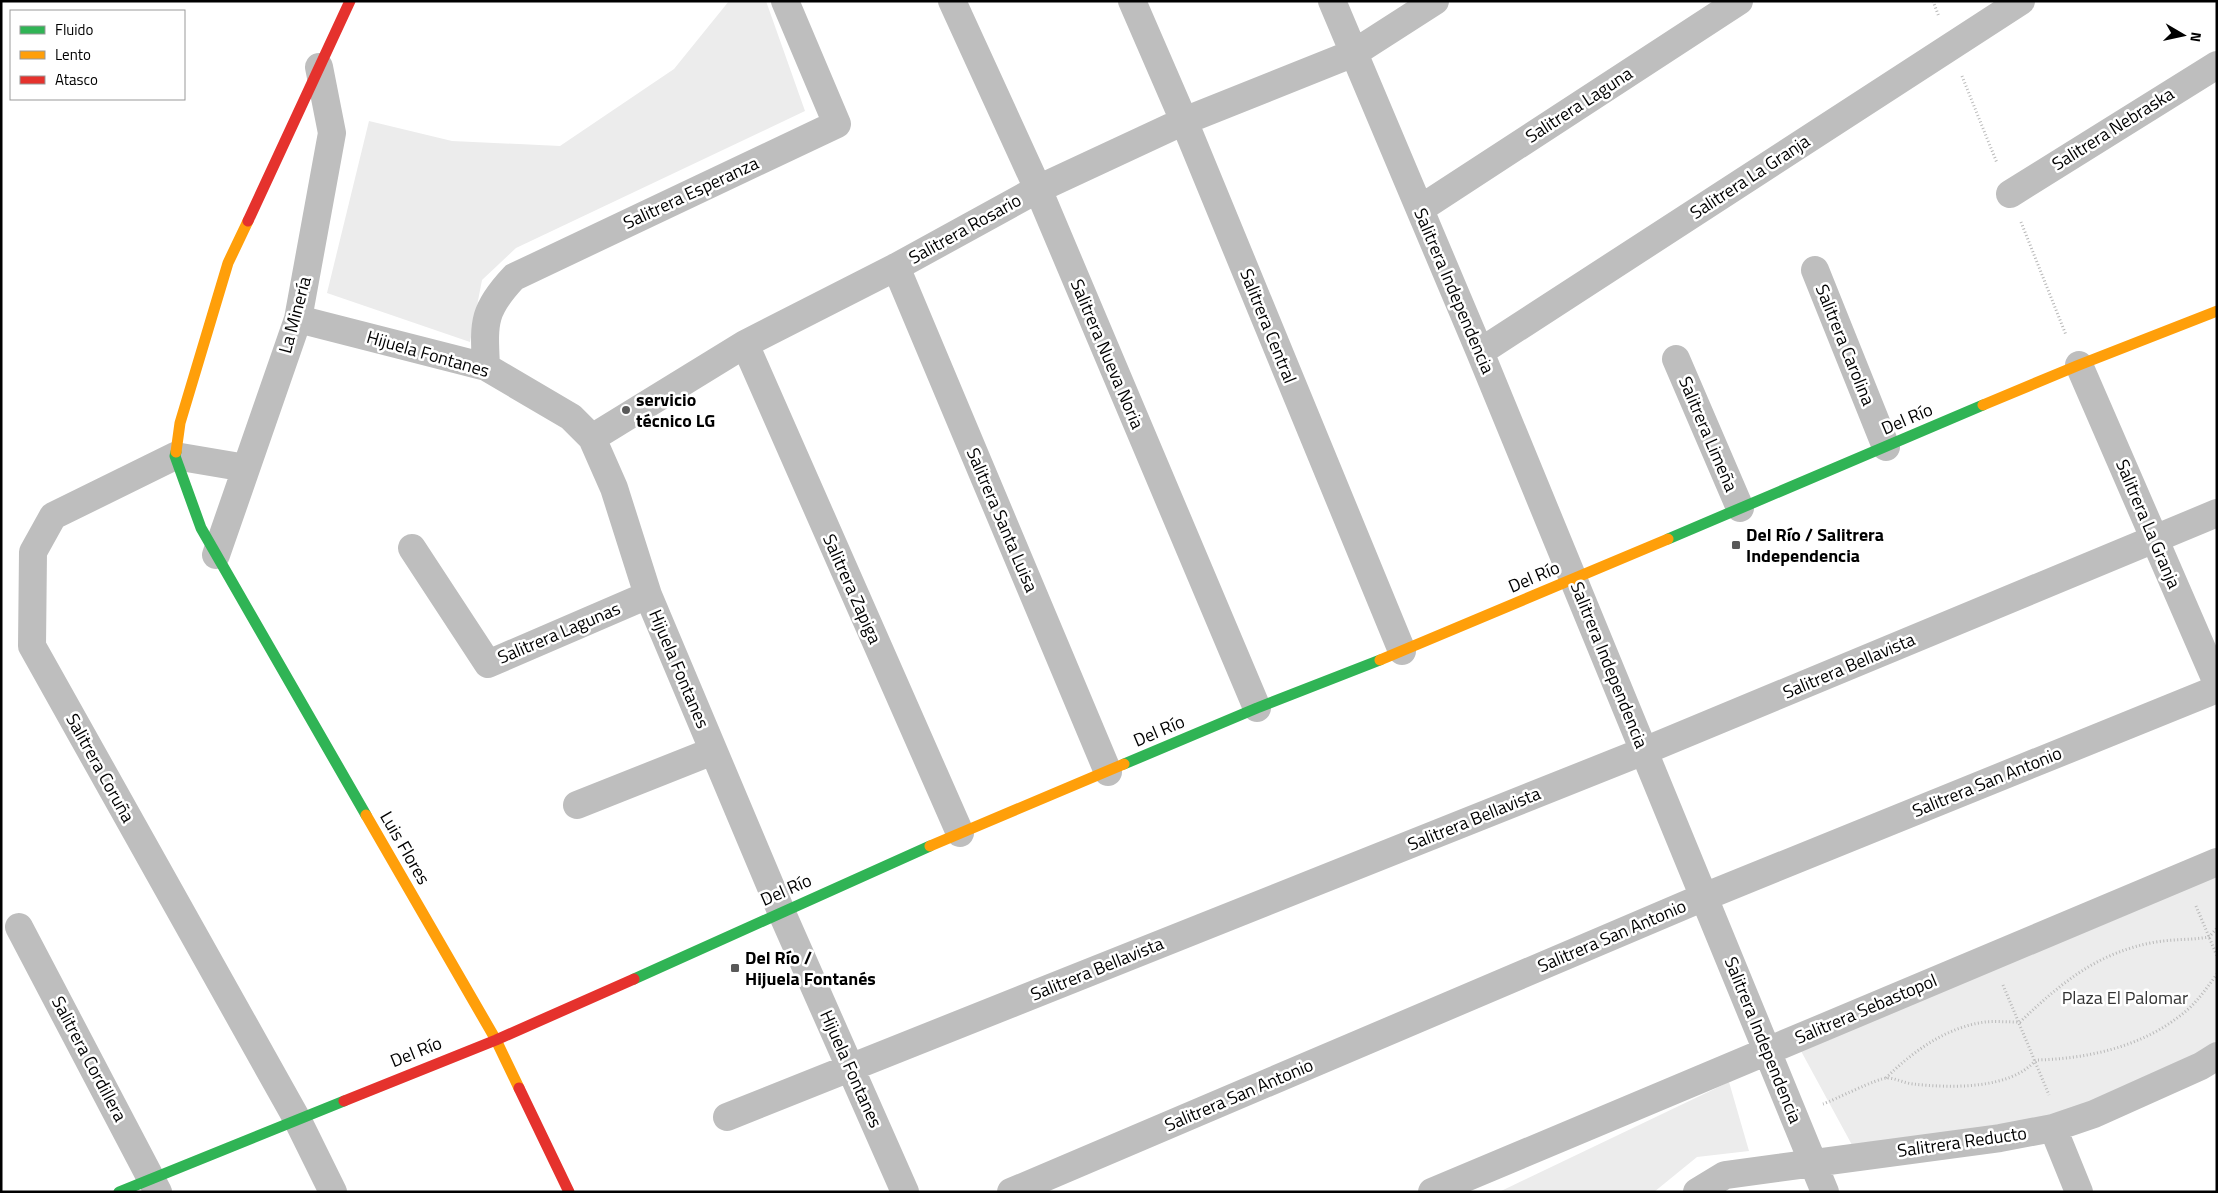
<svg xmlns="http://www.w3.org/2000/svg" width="2218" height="1193" viewBox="0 0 2218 1193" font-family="'Titillium Web',sans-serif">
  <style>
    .green { fill: #ececec }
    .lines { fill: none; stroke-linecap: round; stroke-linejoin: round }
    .path { stroke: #b9b9b9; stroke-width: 3; stroke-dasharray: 1 2.5; stroke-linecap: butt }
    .street { stroke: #bebebe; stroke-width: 28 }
    .fast { stroke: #30b455; stroke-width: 11 }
    .slow { stroke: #ff9f0a; stroke-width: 11 }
    .jam { stroke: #e5322d; stroke-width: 11 }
    .poi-dot { fill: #595959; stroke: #fff; stroke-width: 2 }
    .labels { text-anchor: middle; stroke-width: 5; stroke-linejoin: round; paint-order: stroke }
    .street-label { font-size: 18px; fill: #000; stroke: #fff }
    .poi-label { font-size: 18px; font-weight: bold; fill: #000; stroke: #fff; text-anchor: start }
    .park-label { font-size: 18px; fill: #333; stroke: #fff }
  </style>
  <rect width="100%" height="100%" fill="#fff"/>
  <path class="green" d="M729,1H766L805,111L516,248L482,280L470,342L327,293L369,121L452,141L560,146L674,69Z
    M2217,867V1049L2093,1101L2009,1129L1858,1156L1795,1040Z
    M1729,1082L1749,1151L1697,1157L1654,1192H1499Z"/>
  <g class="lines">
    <path class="path" d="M1933,1L1939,17
      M1962,76L1997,163
      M2021,222L2066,335
      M2196,906L2217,956
      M2003,985L2049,1095
      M1886,1078C1913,1051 1947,1027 1985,1022C1996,1021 2008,1022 2020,1022C2061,983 2098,952 2156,942C2174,939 2192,940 2209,937L2217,928
      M1823,1104C1834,1100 1878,1078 1887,1078C1895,1078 1904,1083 1913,1084C1950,1088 2010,1090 2036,1060C2086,1059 2141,1047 2181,1015C2196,1004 2206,989 2217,974"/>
    <path class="street" d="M952,1L1038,189L1257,708
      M1132,1L1184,121L1402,651
      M1332,1L1480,352L1825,1192
      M2010,194L2217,65
      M1420,209L1739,1
      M896,267L1108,772
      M1815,270L1886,447
      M298,319L486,367L571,417L592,438L614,488L648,595L781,911L905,1192
      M745,344L960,833
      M1480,352L2021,1
      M1676,359L1740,508
      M2079,365L2217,683
      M486,367C484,323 482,311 514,277L837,124L785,1
      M592,438L745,344L896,267L1038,189L1184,121L1354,53L1435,1
      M246,468L175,456L53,516L33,552L32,646L297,1119L333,1192
      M412,548L488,664L648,595
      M216,555L298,319L332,133L319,67
      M577,805L713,751
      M19,927L158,1192
      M727,1117L1644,751L2217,513
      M2053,1128L2079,1192
      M1011,1192L1704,897L2217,689
      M1432,1192L2217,862
      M1697,1192L1725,1175L2000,1138L2053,1128L2094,1114L2201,1066L2217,1056"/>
    <path class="fast" d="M176,452L175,456L201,528L366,815
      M1668,539L1983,405
      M1124,764L1257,708L1380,660
      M634,979L930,846
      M119,1192L344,1101"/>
    <path class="slow" d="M1983,405L2079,365L2217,311
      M176,452L180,423L228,263L248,221
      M1380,660L1668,539
      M366,815L496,1040L519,1088
      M930,846L1124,764"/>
    <path class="jam" d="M248,221L350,1
      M519,1088L569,1192
      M344,1101L496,1040L634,979"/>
  </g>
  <g class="poi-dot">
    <circle cx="626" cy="410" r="5"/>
    <rect x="1731" y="540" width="10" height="10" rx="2.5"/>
    <rect x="730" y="963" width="10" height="10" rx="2.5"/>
  </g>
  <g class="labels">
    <g class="street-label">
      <text transform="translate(1579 105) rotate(-33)" y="6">Salitrera Laguna</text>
      <text transform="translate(2113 129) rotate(-32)" y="6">Salitrera Nebraska</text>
      <text transform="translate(1750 177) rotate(-33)" y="6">Salitrera La Granja</text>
      <text transform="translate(691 193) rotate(-25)" y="6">Salitrera Esperanza</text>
      <text transform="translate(965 229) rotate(-29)" y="6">Salitrera Rosario</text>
      <text transform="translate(1454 291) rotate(67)" y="6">Salitrera Independencia</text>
      <text transform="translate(295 315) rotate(-75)" y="6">La Minería</text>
      <text transform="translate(1268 326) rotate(68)" y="6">Salitrera Central</text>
      <text transform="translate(1845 345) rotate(68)" y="6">Salitrera Carolina</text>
      <text transform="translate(428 354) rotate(16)" y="6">Hijuela Fontanes</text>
      <text transform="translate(1107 354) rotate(67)" y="6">Salitrera Nueva Noria</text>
      <text transform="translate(1907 419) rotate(-23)" y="6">Del Río</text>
      <text transform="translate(1708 434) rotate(67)" y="6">Salitrera Limeña</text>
      <text transform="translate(1002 520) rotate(67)" y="6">Salitrera Santa Luisa</text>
      <text transform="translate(2148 524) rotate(67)" y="6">Salitrera La Granja</text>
      <text transform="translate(1534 577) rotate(-23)" y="6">Del Río</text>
      <text transform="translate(852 589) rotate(66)" y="6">Salitrera Zapiga</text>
      <text transform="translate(559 633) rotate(-23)" y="6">Salitrera Lagunas</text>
      <text transform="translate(1609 665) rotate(68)" y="6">Salitrera Independencia</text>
      <text transform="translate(1849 666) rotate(-23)" y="6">Salitrera Bellavista</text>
      <text transform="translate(679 669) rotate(67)" y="6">Hijuela Fontanes</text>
      <text transform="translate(1159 731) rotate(-23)" y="6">Del Río</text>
      <text transform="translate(100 768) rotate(61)" y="6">Salitrera Coruña</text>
      <text transform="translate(1987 782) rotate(-22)" y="6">Salitrera San Antonio</text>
      <text transform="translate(1474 819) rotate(-22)" y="6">Salitrera Bellavista</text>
      <text transform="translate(405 848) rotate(60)" y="6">Luis Flores</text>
      <text transform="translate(786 890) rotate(-24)" y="6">Del Río</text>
      <text transform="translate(1612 936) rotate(-23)" y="6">Salitrera San Antonio</text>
      <text transform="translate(1097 969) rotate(-22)" y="6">Salitrera Bellavista</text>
      <text transform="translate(1866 1009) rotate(-23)" y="6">Salitrera Sebastopol</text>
      <text transform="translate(1763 1040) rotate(68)" y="6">Salitrera Independencia</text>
      <text transform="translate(416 1052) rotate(-22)" y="6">Del Río</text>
      <text transform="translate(89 1059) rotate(62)" y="6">Salitrera Cordillera</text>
      <text transform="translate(851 1069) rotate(66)" y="6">Hijuela Fontanes</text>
      <text transform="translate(1239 1095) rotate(-23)" y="6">Salitrera San Antonio</text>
      <text transform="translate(1962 1142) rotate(-8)" y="6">Salitrera Reducto</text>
    </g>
    <g class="poi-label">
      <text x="636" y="406">servicio<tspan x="636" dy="21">técnico LG</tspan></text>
      <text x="1746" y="541">Del Río / Salitrera<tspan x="1746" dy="21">Independencia</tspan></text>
      <text x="745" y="964">Del Río /<tspan x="745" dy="21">Hijuela Fontanés</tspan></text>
    </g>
    <g class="park-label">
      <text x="2125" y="1004">Plaza El Palomar</text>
    </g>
  </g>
  <rect width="2218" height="1193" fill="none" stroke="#000000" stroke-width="5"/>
  <rect x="10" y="10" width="175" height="90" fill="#ffffff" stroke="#999999"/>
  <rect x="20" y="26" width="25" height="8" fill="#30b455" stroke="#999999"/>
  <text x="55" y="35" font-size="15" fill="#000000">Fluido</text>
  <rect x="20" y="51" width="25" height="8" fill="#ff9f0a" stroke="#999999"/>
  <text x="55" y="60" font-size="15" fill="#000000">Lento</text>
  <rect x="20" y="76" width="25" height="8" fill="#e5322d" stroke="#999999"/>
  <text x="55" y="85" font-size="15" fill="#000000">Atasco</text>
  <g transform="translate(2183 35) rotate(99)" stroke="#ffffff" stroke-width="4" paint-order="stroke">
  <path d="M0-4L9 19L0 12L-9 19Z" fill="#000000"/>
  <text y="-8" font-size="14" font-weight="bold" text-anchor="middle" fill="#000000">N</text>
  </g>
</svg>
